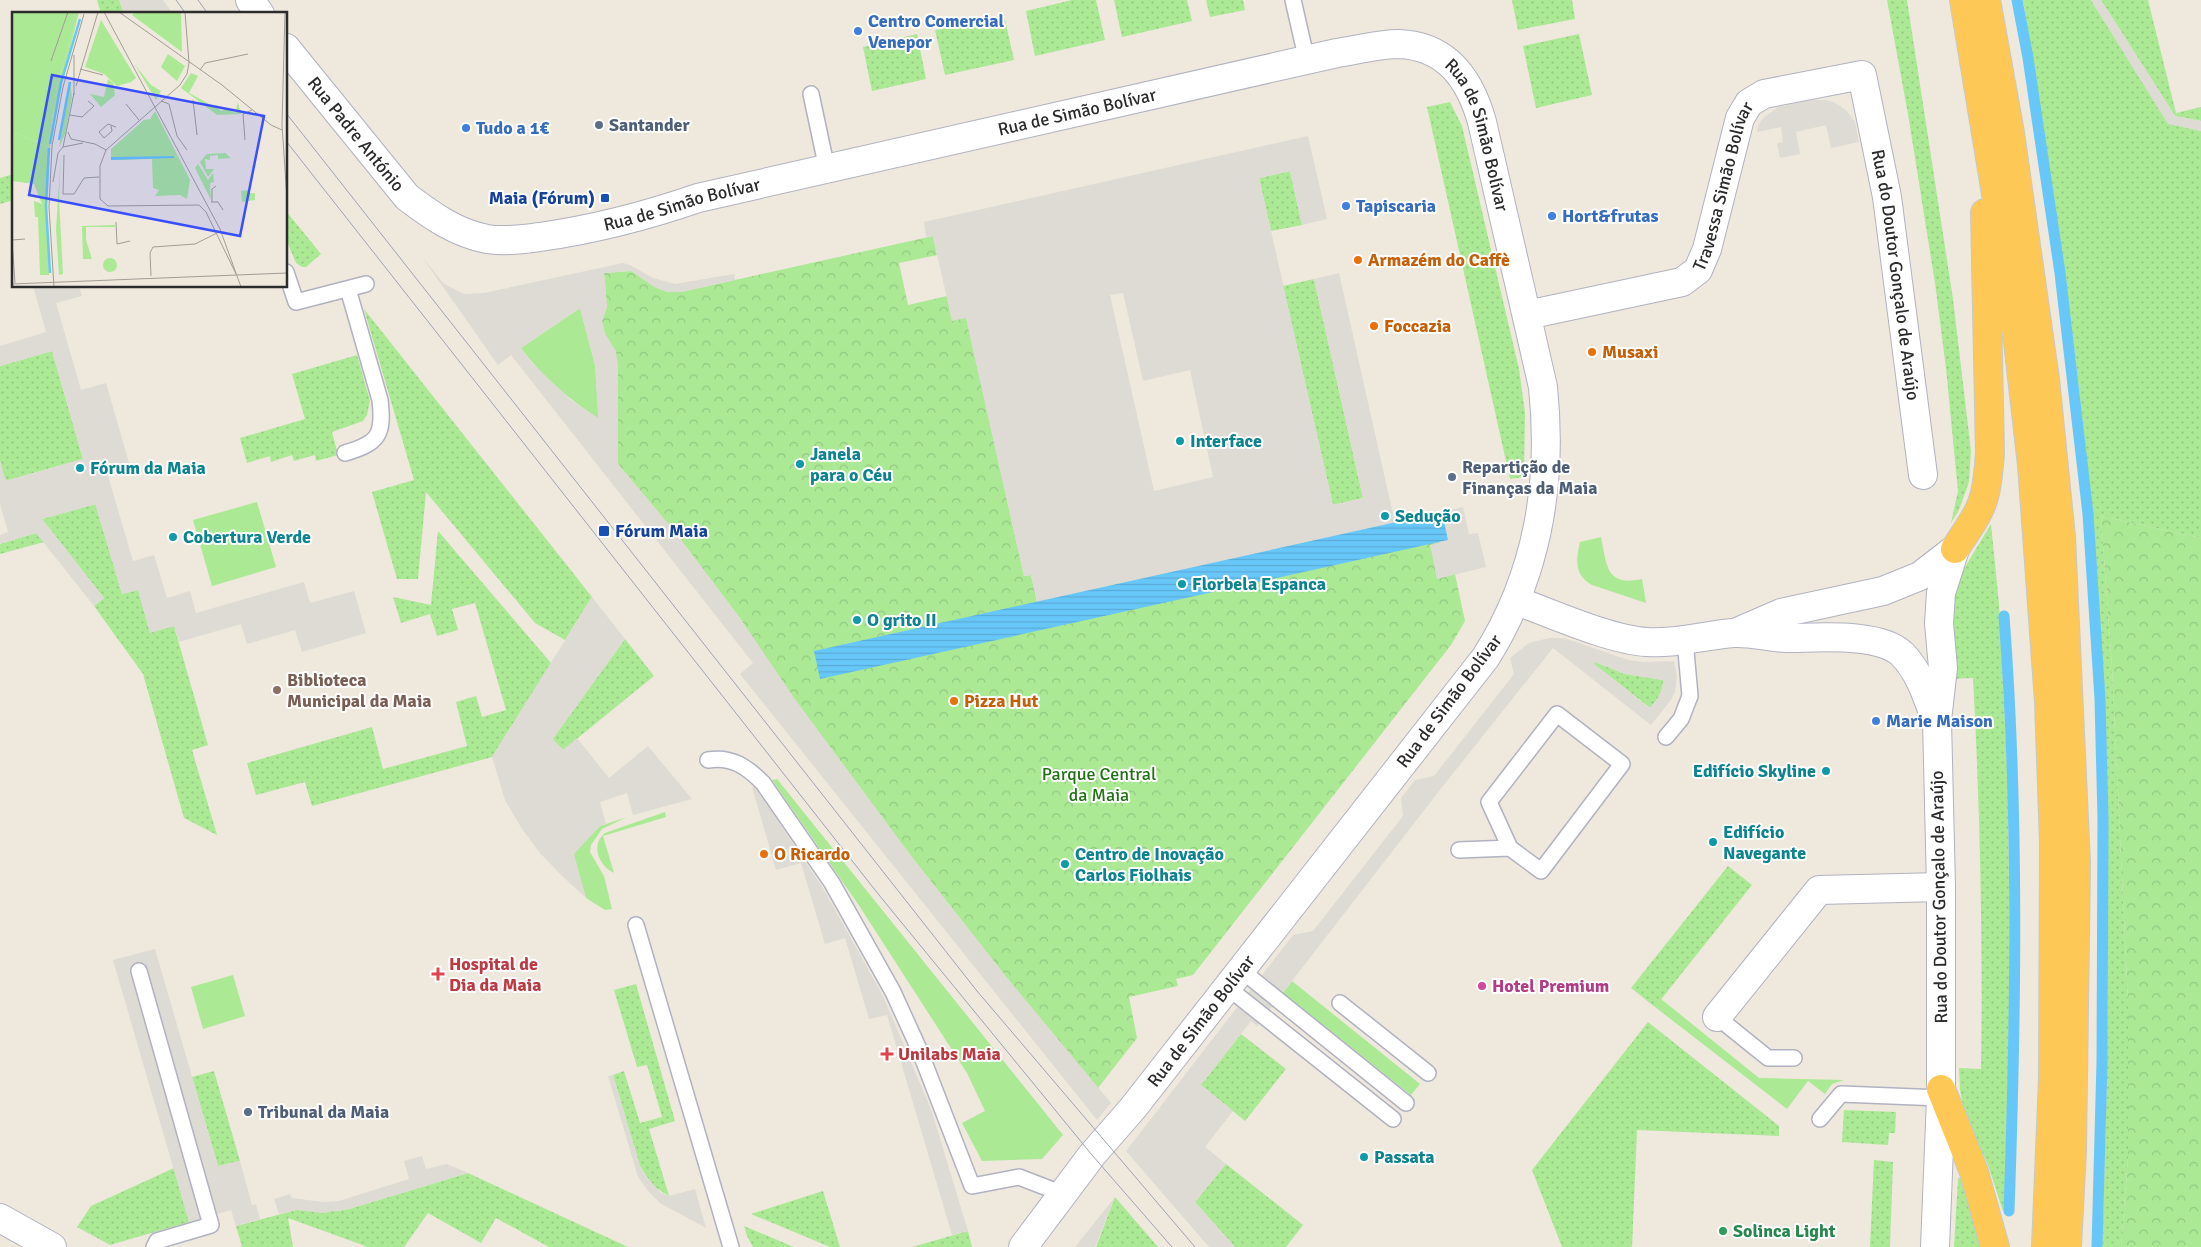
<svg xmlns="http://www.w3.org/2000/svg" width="2201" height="1247" viewBox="0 0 2201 1247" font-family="Signika,sans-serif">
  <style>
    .grass { fill: url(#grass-dots) }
    .forest { fill: url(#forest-crowns) }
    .garden { fill: #abe995 }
    .plaza { fill: #dedbd4; fill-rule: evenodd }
    .water { fill: url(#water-rules) }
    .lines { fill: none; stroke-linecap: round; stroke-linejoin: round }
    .stream { stroke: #68c7f9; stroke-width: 11 }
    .service-casing { stroke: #b1b2c1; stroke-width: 18 }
    .minor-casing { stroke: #b1b2c1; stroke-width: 30 }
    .trunk-casing { stroke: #c8c8c8; stroke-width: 30 }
    .service { stroke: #fff; stroke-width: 15 }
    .minor { stroke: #fff; stroke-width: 28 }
    .trunk { stroke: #fec856; stroke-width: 28 }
    .tram { stroke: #9fa1b8; stroke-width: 1 }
    .shop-dot { fill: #3f7fe0; stroke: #fff; stroke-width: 2 }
    .service-dot { fill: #5c6f8a; stroke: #fff; stroke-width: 2 }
    .transit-dot { fill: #1a4fb4; stroke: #fff; stroke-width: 2 }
    .food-dot { fill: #e8710a; stroke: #fff; stroke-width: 2 }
    .culture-dot { fill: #0f9aa8; stroke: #fff; stroke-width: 2 }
    .education-dot { fill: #8d6e63; stroke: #fff; stroke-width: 2 }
    .health-dot { fill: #e0444e; stroke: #fff; stroke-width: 2 }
    .hotel-dot { fill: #d1479c; stroke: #fff; stroke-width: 2 }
    .leisure-dot { fill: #2e9e5b; stroke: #fff; stroke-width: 2 }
    .labels { text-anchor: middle; stroke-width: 4; stroke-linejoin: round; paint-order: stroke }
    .shop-label { font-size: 18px; font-weight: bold; fill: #366cbe; stroke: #fff; text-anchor: start }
    .street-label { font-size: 18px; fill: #2c2c2c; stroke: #fff }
    .service-label { font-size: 18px; font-weight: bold; fill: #4e5e75; stroke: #fff; text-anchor: start }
    .transit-label { font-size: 18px; font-weight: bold; fill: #164399; stroke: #fff; text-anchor: end }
    .food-label { font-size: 18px; font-weight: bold; fill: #c56008; stroke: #fff; text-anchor: start }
    .culture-label { font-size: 18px; font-weight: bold; fill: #0d838f; stroke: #fff; text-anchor: start }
    .education-label { font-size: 18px; font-weight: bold; fill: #785e54; stroke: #fff; text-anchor: start }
    .park-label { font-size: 18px; fill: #207014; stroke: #fff }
    .health-label { font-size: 18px; font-weight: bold; fill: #be3a42; stroke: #fff; text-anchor: start }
    .hotel-label { font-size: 18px; font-weight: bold; fill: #b23c85; stroke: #fff; text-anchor: start }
    .leisure-label { font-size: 18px; font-weight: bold; fill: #27864d; stroke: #fff; text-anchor: start }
    .inset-river { fill: none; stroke: #68c7f9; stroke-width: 2.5 }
    .inset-road { fill: none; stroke: #a19d96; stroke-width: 1 }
    .view { fill: #394fff; fill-opacity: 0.15; stroke: #394fff; stroke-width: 2.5 }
    .inset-edge { fill: none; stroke: #2c2c2c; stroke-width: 2.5 }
  </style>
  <defs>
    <pattern id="grass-dots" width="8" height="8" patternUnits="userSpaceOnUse" patternTransform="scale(1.25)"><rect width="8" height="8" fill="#abe995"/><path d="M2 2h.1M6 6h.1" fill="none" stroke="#93c881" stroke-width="1.8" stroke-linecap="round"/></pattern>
    <pattern id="forest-crowns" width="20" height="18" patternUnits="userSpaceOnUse" patternTransform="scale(1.25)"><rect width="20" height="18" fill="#abe995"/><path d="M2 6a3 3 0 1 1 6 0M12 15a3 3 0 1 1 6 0" fill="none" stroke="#93c881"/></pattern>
    <pattern id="water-rules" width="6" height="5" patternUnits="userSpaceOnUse" patternTransform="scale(1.25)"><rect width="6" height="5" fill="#68c7f9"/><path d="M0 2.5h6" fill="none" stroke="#5aabd6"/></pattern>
  </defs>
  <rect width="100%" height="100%" fill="#efe8dd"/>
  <path class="grass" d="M97,0H119L124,14H101Z
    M1072,0H1096L1105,40L1035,56L1026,11Z
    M1114,0H1187L1192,21L1122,37Z
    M1206,0H1243L1245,10L1210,17Z
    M1512,0H1572L1575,19L1518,30Z
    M1887,0H1907L1953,299L1971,451L1969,482L1959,510L1951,523L1958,491L1946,368L1935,283L1908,114Z
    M2023,0H2091L2168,123L2201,131V538L2101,516L2112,668L2128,1002V1158L2121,1247H2102C2111,1002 2111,756 2091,511C2077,340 2050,170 2023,0Z
    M2101,0H2148L2176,113L2201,107V121L2175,116Z
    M1004,15L1014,60L945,75L935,30Z
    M917,34L926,79L872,91L863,47Z
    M1579,34L1592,95L1536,108L1523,46Z
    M1450,102L1462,126L1519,369L1525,413L1524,477L1510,479L1427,107Z
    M1290,171L1302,225L1271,231L1259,178Z
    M14,174V200L0,204V178Z
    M286,211L321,254L306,267H302L296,263L286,239Z
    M1314,279L1363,498L1333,505L1283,286Z
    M364,309L592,597L565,640L535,623L426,492L418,579H397L372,492L414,480Z
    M52,351L83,459L5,481L0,461V366Z
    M357,355L370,401L367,415L363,421L332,432L338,455L316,461L315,455L294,461L292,455L271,462L270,456L247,463L240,438L305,419L292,374Z
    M96,504L122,594L138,590L150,632L174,626L208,745L192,750L217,835L184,818L143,674L94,606L104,598L42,519Z
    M1991,524L1999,604L2008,786L2010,986L2005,1209L2003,1211L1988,1165L1964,1113L1960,1089L1959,1068L1981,1069C1983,938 1980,808 1973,678L1953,679V602L1962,572Z
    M438,531L551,663L492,757L312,806L305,782L256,795L247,763L372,727L383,769L467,746L456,702L476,696L482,717L506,710L475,603L452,609L458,630L437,636L430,614L401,623L393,597L431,605Z
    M36,533L44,542L0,554V544Z
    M625,639L654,676L563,750L552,739Z
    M1595,662L1625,674L1663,680C1663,692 1658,699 1650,708L1594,664Z
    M1728,866L1752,885L1655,1007L1631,988Z
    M636,984L675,1121L649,1129L669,1196L653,1186L640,1166L613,1075L624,1071L640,1123L662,1117L647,1065L637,1067L614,990Z
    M1648,1022L1779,1126V1136L1637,1130L1632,1247H1562L1532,1170Z
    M1241,1034L1286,1069L1245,1121L1201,1085Z
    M214,1071L240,1161L218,1166L192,1077Z
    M1844,1110L1896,1112L1895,1133H1889L1888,1145L1842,1142Z
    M1874,1160L1893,1162L1890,1247H1870Z
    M1226,1164L1303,1225L1286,1247H1235L1195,1202Z
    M174,1168L189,1222L110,1245L77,1227L91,1206Z
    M468,1173L628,1247H549L496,1218L481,1243L428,1213L404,1247H368L288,1218L293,1247H242L236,1226L296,1210L336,1211L349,1209Z
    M1961,1176L1981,1247H1954L1958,1179Z
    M823,1191L840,1247H830L751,1214Z
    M1115,1197L1158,1247H1096Z
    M744,1226L794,1247H753L747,1236Z
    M968,1231L972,1247H912Z"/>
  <path class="forest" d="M933,236L937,255L899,263L908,305L947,296L952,320L966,317L1024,576L1031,575L1037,602L1442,512L1437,578L1455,574L1465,621L1451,645L1193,975L1176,979L1178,986L1129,997L1137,1038L1098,1088L1007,978L911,856L796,701L739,617L675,532L618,464L616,352L605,334L602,321L607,307L604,273L631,271L643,279L681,292Z
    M2101,516L2201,538V1247H2121L2128,1158V1002L2112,668Z"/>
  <path class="garden" d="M580,308L595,365L599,419C569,399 542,377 521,348Z
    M257,502L276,567L212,586L193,520Z
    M1601,537C1607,566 1606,587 1642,579L1646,603L1592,585C1574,575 1576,560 1580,542Z
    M777,779L1063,1135L1042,1159L982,1161L962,1123L985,1111L967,1073L858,904L772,780Z
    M665,812L666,817L603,836L614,873C599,866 590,845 605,833Z
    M627,817L602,829L591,845L590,852L604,876L612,909L605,910L586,898L573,854L600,826Z
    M233,975L245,1016L203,1029L191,987Z
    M1292,981L1420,1084L1411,1095L1283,993Z
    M1661,999L1759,1078L1844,1080L1832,1084L1825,1094L1808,1081L1787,1109L1655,1007Z"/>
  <path class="plaza" d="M119,0H163L173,14H124Z
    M2091,0H2101L2175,116L2201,121V131L2168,124Z
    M1811,100H1825L1834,102L1847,111L1855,122L1859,142L1831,148L1826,125L1796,132L1800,154L1780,158L1777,143L1783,142L1781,127L1757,132L1758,126L1762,119L1778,107Z
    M1308,136L1327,219L1302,225L1290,171L1259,178L1333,505L1363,498L1314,279L1339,273L1395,523L1037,602L1031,575L1024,576L966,318L952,321L933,236L926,237L924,222ZM1123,293L1143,381L1190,370L1213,477L1154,491L1110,295Z
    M422,257L444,284L464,294L484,293L623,263L630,265L653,278L675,284L734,274L735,280L681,292H667L654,287L631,271L604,273L607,307L602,321L605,334L616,352L618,366V464L675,532L739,617L796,701L911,856L1007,978L1111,1103L1097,1120L740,674L753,663L511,355L498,365ZM580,308L595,365L598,418L571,400L532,363L521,348Z
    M33,286H79L82,296L56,303L81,390L106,383L131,470L108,476L133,561L154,555L167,598L190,591L196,613L304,582L310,603L354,591L366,633L302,652L295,630L247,644L241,624L179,642L174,626L150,633L138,590L122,594L95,504L42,519L104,598L94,606L36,533L0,544V535L8,532L0,504V461L6,481L83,459L52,351L0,366V346L46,332Z
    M1463,507L1469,534L1478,533L1486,567L1437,579L1430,545L1448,540L1442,512Z
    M592,597L625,639L553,739L563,750L577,738L609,778L648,746L692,799L633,815L627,793L600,802L606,824L600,826L574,854L586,898L561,875L540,853L522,829L505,800L492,757Z
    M1549,638H1564L1628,660L1643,662L1674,661L1677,676L1675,692L1671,700L1651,725L1553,648L1443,786L1257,1026L1251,1021L1201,1085L1233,1111L1205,1147L1226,1164L1195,1202L1235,1247H1209L1126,1151L1293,935L1313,931L1403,816L1401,798L1415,780L1434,776L1514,674L1510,658L1529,643ZM1595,662L1625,674L1663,680V686L1657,700L1649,708L1594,664Z
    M754,786L823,888L883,996L931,1109L968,1231L952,1235L887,1015L869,1019L845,938L825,944L801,863L776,870L752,787Z
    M155,949L218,1166L240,1161L252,1205L256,1204L260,1219L236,1226L231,1210L189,1222L113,960Z
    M613,1075L640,1166L646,1176L660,1192L669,1196L695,1189L706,1228L660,1203L648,1191L638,1177L608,1076Z
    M422,1156L426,1169L447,1164L468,1173L349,1209L322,1213L296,1210L279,1214L274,1199L290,1194L292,1198L323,1202L339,1201L409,1179L404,1161Z
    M1115,1197L1095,1247H1075Z"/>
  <path class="water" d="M1442,512L1448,540L820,679L814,651Z"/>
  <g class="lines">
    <path class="stream" d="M2017,0L2028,58L2060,273L2088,514L2100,699L2103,819L2102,1062L2097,1247
      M2004,616C2019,814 2016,1013 2009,1211"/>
    <g class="service-casing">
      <path id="service" d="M1293,0L1307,61
        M811,94L827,169
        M286,272L296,302L366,284
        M345,453C379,443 384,435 380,400L348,289
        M1666,737L1681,719L1690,696L1685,640
        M708,760C732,756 747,767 763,783L832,883L893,992L919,1049L972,1186L1019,1177L1063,1194
        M1459,850L1510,848L1541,871L1622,764L1557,714L1489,802L1510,848
        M636,925L731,1247
        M1241,970L1406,1103
        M139,971L211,1225L157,1241L154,1247
        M1227,987L1393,1119
        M1340,1003L1428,1073
        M1717,1017L1768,1058H1794
        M1820,1119L1841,1094L1941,1098"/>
    </g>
    <g class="minor-casing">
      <g id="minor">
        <path d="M250,0L260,14"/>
        <path id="s1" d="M286,48L407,197C432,216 456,233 487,239C505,242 523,239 540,237C596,229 646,216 698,198L1337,53C1357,50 1379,44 1399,44C1447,46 1470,79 1482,122L1543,387C1553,484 1538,574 1486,657L1133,1108L1092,1155L1023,1247"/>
        <path id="s2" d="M1527,315L1682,282L1698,270L1707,249L1740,118L1749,103L1764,94L1862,75L1887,197L1923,475"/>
        <path d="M1517,601C1553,614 1610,640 1647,642C1676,644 1705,635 1734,633C1752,632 1770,638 1787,638C1817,638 1879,632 1902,654C1919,671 1927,696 1935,718"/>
        <path d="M1737,632L1781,613L1883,591L1920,576L1955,549"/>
        <path d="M1717,1017L1819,890L1941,887"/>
        <path d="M0,1218L52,1247"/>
        <path d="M1935,1247L1941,1098V887L1937,720L1943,668L1939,623L1941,593L1955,549"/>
      </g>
    </g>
    <g class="trunk-casing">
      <path id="trunk" d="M1964,0L2002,230L2018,342L2032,465L2049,702L2054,843L2053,1078L2046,1247
        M1986,0L2010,133L2045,379L2061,537L2076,863L2072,1150L2067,1247
        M1955,549C1966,531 1981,513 1985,493C1988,480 1989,466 1990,453L1985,213
        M1941,1089L1974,1172L1995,1247"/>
    </g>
    <use href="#service" class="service"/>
    <use href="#minor" class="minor"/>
    <use href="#trunk" class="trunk"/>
    <path class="tram" d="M176,0L186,14
      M198,0L208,14
      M286,113L977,991L1195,1247
      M286,141L879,895L1092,1155L1172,1247"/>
  </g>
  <g class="shop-dot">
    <circle cx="858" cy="31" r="5"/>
    <circle cx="466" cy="128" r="5"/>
    <circle cx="1346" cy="206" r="5"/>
    <circle cx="1552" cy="216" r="5"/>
    <circle cx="1876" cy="721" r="5"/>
  </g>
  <g class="service-dot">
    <circle cx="599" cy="125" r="5"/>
    <circle cx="1452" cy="477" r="5"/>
    <circle cx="248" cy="1112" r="5"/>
  </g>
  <g class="transit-dot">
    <rect x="600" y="193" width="10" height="10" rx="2.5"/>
    <rect x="598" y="525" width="12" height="12" rx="2.5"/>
  </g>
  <g class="food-dot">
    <circle cx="1358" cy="260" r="5"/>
    <circle cx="1374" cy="326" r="5"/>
    <circle cx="1592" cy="352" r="5"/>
    <circle cx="954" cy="701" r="5"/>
    <circle cx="764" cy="854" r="5"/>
  </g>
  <g class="culture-dot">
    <circle cx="1180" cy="441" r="5"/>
    <circle cx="800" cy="464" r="5"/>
    <circle cx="80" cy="468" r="5"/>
    <circle cx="1385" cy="516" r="5"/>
    <circle cx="173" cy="537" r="5"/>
    <circle cx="1182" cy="584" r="5"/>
    <circle cx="857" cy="620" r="5"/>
    <circle cx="1826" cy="771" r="5"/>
    <circle cx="1713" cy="842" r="5"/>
    <circle cx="1065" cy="864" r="5"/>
    <circle cx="1364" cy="1157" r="5"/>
  </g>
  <circle class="education-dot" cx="277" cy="690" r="5"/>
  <g class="health-dot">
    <path d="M435.5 966.5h5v5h5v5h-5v5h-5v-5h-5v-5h5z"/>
    <path d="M884.5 1046.5h5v5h5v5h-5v5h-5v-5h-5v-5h5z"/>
  </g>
  <circle class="hotel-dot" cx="1482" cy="986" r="5"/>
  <circle class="leisure-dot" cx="1723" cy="1231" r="5"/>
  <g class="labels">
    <g class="shop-label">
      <text x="868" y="27">Centro Comercial<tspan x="868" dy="21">Venepor</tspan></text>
      <text x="476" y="134">Tudo a 1€</text>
      <text x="1356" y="212">Tapiscaria</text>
      <text x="1562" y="222">Hort&amp;frutas</text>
      <text x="1886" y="727">Marie Maison</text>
    </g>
    <g class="street-label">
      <text dy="6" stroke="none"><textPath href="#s1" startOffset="888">Rua de Simão Bolívar</textPath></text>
      <text dy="6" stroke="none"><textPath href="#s1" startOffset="111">Rua Padre António</textPath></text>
      <text dy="6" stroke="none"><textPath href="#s1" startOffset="1351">Rua de Simão Bolívar</textPath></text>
      <text dy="6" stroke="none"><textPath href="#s2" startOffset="266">Travessa Simão Bolívar</textPath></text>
      <text dy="6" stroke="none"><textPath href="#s1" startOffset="482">Rua de Simão Bolívar</textPath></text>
      <text dy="6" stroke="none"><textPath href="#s2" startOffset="674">Rua do Doutor Gonçalo de Araújo</textPath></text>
      <text transform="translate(1449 701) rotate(-53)" y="6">Rua de Simão Bolívar</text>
      <text transform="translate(1939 897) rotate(-91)" y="6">Rua do Doutor Gonçalo de Araújo</text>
      <text transform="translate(1201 1021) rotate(-52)" y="6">Rua de Simão Bolívar</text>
    </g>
    <g class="service-label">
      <text x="609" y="131">Santander</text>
      <text x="1462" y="473">Repartição de<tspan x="1462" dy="21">Finanças da Maia</tspan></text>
      <text x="258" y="1118">Tribunal da Maia</text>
    </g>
    <g class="transit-label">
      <text x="595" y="204">Maia (Fórum)</text>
      <text x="615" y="537" text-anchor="start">Fórum Maia</text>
    </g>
    <g class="food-label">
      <text x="1368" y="266">Armazém do Caffè</text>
      <text x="1384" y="332">Foccazia</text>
      <text x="1602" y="358">Musaxi</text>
      <text x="964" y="707">Pizza Hut</text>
      <text x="774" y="860">O Ricardo</text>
    </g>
    <g class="culture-label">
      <text x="1190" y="447">Interface</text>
      <text x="810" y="460">Janela<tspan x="810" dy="21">para o Céu</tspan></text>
      <text x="90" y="474">Fórum da Maia</text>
      <text x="1395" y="522">Sedução</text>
      <text x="183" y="543">Cobertura Verde</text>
      <text x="1192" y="590">Florbela Espanca</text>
      <text x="867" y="626">O grito II</text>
      <text x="1816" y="777" text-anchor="end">Edifício Skyline</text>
      <text x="1723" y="838">Edifício<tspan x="1723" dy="21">Navegante</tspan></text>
      <text x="1075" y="860">Centro de Inovação<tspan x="1075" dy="21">Carlos Fiolhais</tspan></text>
      <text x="1374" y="1163">Passata</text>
    </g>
    <g class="education-label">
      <text x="287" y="686">Biblioteca<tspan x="287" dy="21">Municipal da Maia</tspan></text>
    </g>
    <g class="park-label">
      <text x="1099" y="780">Parque Central<tspan x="1099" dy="21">da Maia</tspan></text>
    </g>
    <g class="health-label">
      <text x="449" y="970">Hospital de<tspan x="449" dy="21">Dia da Maia</tspan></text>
      <text x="898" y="1060">Unilabs Maia</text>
    </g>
    <g class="hotel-label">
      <text x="1492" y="992">Hotel Premium</text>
    </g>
    <g class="leisure-label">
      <text x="1733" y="1237">Solinca Light</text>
    </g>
  </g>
  <g transform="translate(12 12)">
    <rect width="275" height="275" fill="#efe8dd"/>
    <path d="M67,0L41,106L34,175L37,263H28L26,205H23L22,189L30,192L22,172L0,169V128L4,121L36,135L45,73ZM123,0H169L170,40L120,3ZM89,8L124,66L119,70L105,74L92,62L73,55ZM156,42L173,54L165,69L149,55ZM123,53L139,73L149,79L144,88ZM179,61L186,64L177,81L210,99L214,96L223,101L226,90L229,102L205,103L169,76ZM96,67L101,71L103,83L89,95L78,82L92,85ZM58,70L60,85L53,122L47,136ZM49,140L47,187L51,262L47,263L44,217ZM213,141L219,146L206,147V143L198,144V148L193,147L194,157H202L196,165L188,150L195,142ZM186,152L196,168L201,161L202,170L198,171L199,188L183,156ZM237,178V181H243V188L230,190L229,179ZM103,213V215H74V228L80,247H71L70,214Z" fill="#abe995"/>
    <path d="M0,0H67L45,73L36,135L4,121L0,128ZM143,99L178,168L175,187L168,183L143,184L147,178L141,176L140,147L99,148V137L132,108L138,107Z" fill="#abe995"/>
    <path d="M91 253a7 7 0 1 1 14 0a7 7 0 1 1-14 0Z" fill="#abe995"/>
    <path d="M162,144V146L99,148V145Z" fill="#68c7f9"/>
    <path class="inset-river" d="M47,128L58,70M38,132L49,71L68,7M37,136L34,194L38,261"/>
    <path class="inset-road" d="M92,0L208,217L229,275M107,0L210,73L259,113L270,118M173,0L177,51L175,62L168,73L94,138L88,154V187L96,194L187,193L194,200L224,262M273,0L270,113L275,187M62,43V83M39,49L56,0M68,57L91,63M188,58L193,51L236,42M64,74L86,0M181,88L185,123M149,89L157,92L165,124L175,138M114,92L127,108M58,103L70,105L82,94L76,89M99,114L100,119L92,126L87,120L96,112L104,115M56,120L59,127L83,132L94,138M233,128L231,102L240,98M51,135L62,81M51,135L71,131M52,143L51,182H62L72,166L87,165M41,170L46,141L51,135M199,190H206L211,198M200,190V177L204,174M104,210L105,232L118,229M139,264L138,241L141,235L183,232L205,221M3,271L0,228L13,227M0,272L275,261M42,275L37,195L40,134L51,75L72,2"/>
    <path class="view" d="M40,63L252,104L228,224L17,183Z"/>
    <rect width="275" height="275" class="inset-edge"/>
  </g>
</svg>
